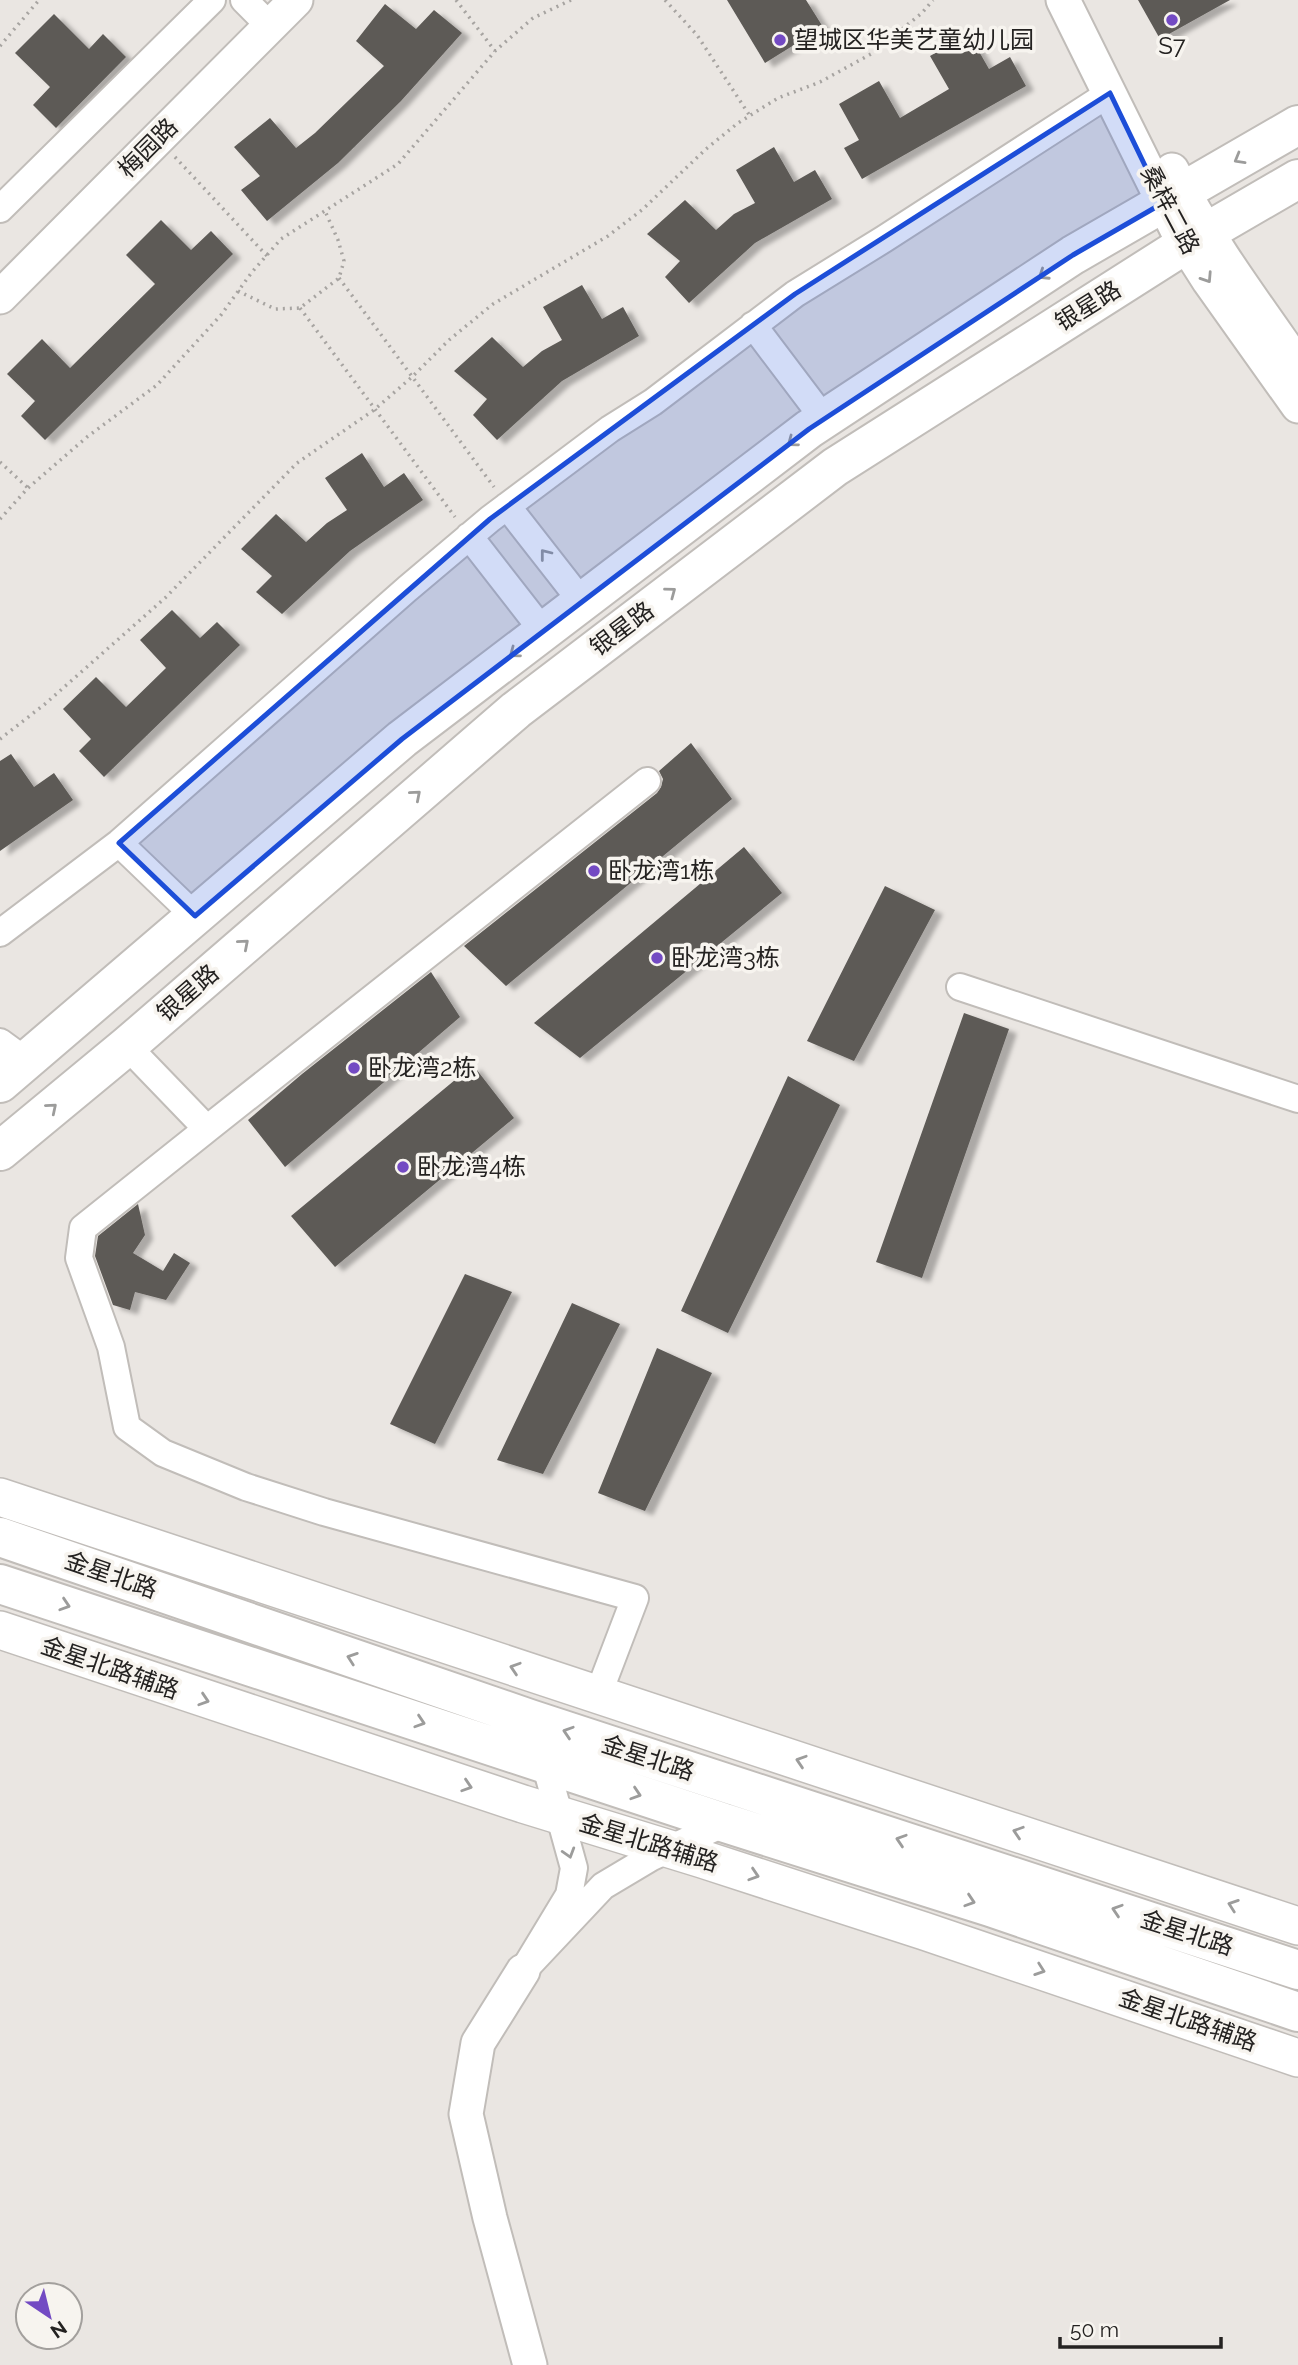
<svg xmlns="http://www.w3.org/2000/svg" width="1298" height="2365" viewBox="0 0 1298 2365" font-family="Raleway,'Noto Sans SC',sans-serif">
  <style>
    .building { fill: #5d5a56; filter: url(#shadow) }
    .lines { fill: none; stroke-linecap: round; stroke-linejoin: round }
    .minor-casing { stroke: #c1bdb9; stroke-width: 30 }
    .tertiary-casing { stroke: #c1bdb9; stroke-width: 37 }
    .secondary-casing { stroke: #c1bdb9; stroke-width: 40 }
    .primary-casing { stroke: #c1bdb9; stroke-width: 42 }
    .path { stroke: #a7a4a1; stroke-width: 3.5; stroke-dasharray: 2 5; stroke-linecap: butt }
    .minor { stroke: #fff; stroke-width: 26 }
    .tertiary { stroke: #fff; stroke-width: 33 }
    .secondary { stroke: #fff; stroke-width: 37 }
    .primary { stroke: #fff; stroke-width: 38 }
    .oneway { stroke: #9c9c9b }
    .marked { fill: #1d4ed8; fill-opacity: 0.2; stroke: #1d4ed8; stroke-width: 5; stroke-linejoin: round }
    .poi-dot { fill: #734ac3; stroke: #f7f4ef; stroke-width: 2.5 }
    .labels { text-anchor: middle; stroke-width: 7; stroke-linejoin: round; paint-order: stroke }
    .poi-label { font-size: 24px; fill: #242221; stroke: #f7f4ef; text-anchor: start }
    .street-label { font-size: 24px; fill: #242221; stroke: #f7f4ef }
  </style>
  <defs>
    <filter id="shadow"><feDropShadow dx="8" dy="4.5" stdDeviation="2" flood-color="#0004"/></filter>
  </defs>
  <rect width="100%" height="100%" fill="#eae6e2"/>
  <path class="building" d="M727,0H806L823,27L765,63Z
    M1138,0H1230L1160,39Z
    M385,4L416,29L434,10L462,33L401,101L338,163L267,221L241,190L260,176L234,147L270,118L296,148L315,133L384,66L356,41Z
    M54,14L89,49L103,34L126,57L56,128L33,105L50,87L15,53Z
    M969,34L989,69L1010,57L1026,86L862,179L844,148L859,140L839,104L879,81L900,118L949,89L930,56Z
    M774,147L794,182L815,170L832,199L755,243L689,303L665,277L680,261L647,234L685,200L716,230L734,214L755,203L736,170Z
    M161,220L191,250L211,231L233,254L45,440L21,416L35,401L7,374L42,339L70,368L155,284L126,255Z
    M582,285L602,319L623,307L639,336L562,381L497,440L473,415L487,399L454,371L492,337L523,367L542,351L562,340L543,307Z
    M362,453L384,487L404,473L423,500L350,551L282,614L256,592L272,576L241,549L276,514L306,542L327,523L347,510L325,478Z
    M172,610L200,638L217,622L240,645L104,777L79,751L91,739L63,709L96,677L126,707L166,668L140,640Z
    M691,743L732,799L506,986L464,946L657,793L661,787L663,779L659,771Z
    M11,754L34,787L54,773L73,800L0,851V761Z
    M744,847L782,893L580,1058L534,1023Z
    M885,886L935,910L854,1061L807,1041Z
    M431,972L460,1017L285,1167L248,1120L302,1074Z
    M964,1013L1009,1029L922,1278L876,1262Z
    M473,1065L514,1118L335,1267L291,1216Z
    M788,1076L840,1105L728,1333L681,1311Z
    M138,1204L145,1235L133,1253L163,1271L174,1253L190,1263L166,1300L135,1292L130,1310L113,1305L95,1256L98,1236Z
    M465,1274L512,1292L435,1444L390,1424Z
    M572,1303L620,1324L543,1474L497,1460Z
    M657,1348L712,1373L645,1511L598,1493Z"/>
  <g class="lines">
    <g class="minor-casing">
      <path id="minor" d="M244,0L270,26
        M0,209L212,0
        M753,325L824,419
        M507,506L582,602
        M469,536L543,631
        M119,843L195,916
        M0,933L119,843L407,589L490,519L610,429L653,402L795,294L884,239L1110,93
        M960,987L1298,1099
        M0,1042L26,1061
        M127,1046L207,1129L83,1228L79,1258L111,1347L127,1427L163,1453L246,1487L324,1512L635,1598L598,1695
        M207,1129L647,781
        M545,1763L574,1868L569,1895L523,1971L603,1886L650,1858L725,1823"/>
    </g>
    <g class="tertiary-casing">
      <path id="tertiary" d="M1063,0L1179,234L1209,281L1298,406
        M1172,170C1207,239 1253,301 1298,365
        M0,297L296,0
        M523,1971L478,2043L466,2114L490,2218L530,2365"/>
    </g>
    <g class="secondary-casing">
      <path id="secondary" d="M0,1497L1298,1926
        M0,1630L523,1804L702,1859L924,1931L1298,2058"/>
    </g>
    <g class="primary-casing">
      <path id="primary" d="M0,1083L402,739L809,429L1073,255L1298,125
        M0,1151L127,1046L516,710L835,467L1186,244L1298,179
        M0,1537L530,1719L1298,1970
        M0,1584L725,1823L990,1907L1298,2012"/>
    </g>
    <path class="path" d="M456,0L495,51
      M665,0L697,35L750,116
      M0,46L39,0
      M175,157L267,256
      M339,278L494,487
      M238,291L275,309L300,308L339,278L344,261L338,240L325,211
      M300,308L455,517
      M0,462L28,488
      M0,519L28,488L87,437L157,385L221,315L252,272L281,239L398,164L495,51L533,18L571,0
      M0,739L45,704L165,598L297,463L374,410L412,377L449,340L493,304L608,236L643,209L706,149L738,123L778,98L820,82L871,54L922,13L933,0"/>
    <use href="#minor" class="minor"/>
    <use href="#tertiary" class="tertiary"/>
    <use href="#secondary" class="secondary"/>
    <use href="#primary" class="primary"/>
  </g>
  <defs><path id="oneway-chevron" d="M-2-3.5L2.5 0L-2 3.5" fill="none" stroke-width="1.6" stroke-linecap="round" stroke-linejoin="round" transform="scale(1.75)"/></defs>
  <g class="oneway">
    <use href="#oneway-chevron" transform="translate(1239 159) rotate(150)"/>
    <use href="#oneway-chevron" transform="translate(1043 275) rotate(147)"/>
    <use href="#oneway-chevron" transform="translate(1207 278) rotate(57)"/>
    <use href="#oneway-chevron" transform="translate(792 442) rotate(143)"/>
    <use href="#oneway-chevron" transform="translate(545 554) rotate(-128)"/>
    <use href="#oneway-chevron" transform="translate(671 592) rotate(-37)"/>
    <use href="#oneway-chevron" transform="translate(514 653) rotate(143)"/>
    <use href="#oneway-chevron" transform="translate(416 795) rotate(-41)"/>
    <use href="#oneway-chevron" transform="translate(244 944) rotate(-41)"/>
    <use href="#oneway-chevron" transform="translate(52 1108) rotate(-40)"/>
    <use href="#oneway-chevron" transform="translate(65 1605) rotate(18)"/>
    <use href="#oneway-chevron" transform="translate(352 1658) rotate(-161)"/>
    <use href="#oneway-chevron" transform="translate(515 1668) rotate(-162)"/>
    <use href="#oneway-chevron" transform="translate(204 1700) rotate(18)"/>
    <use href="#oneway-chevron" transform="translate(420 1722) rotate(18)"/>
    <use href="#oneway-chevron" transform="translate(568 1732) rotate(-162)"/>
    <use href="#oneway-chevron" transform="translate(801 1761) rotate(-162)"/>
    <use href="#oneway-chevron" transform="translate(467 1786) rotate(18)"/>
    <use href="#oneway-chevron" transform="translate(636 1794) rotate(18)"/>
    <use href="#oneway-chevron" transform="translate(1018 1832) rotate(-162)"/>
    <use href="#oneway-chevron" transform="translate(901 1840) rotate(-162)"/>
    <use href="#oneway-chevron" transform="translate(569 1853) rotate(73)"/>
    <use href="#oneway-chevron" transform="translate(754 1875) rotate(18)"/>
    <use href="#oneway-chevron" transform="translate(970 1901) rotate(18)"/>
    <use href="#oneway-chevron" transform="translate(1233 1905) rotate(-161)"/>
    <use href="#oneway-chevron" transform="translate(1117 1910) rotate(-162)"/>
    <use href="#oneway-chevron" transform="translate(1040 1970) rotate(19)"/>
  </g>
  <path class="marked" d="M1110,93L1163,203L1073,255L809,429L402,739L195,916L119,843L490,519L795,294Z"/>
  <g class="poi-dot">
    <circle cx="1172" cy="20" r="7"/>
    <circle cx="780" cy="40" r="7"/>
    <circle cx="594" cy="871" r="7"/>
    <circle cx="657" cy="958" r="7"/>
    <circle cx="354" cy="1068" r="7"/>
    <circle cx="403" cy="1167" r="7"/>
  </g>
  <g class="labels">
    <g class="poi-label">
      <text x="794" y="48">望城区华美艺童幼儿园</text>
      <text x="1172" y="54" text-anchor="middle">S7</text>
      <text x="608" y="879">卧龙湾1栋</text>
      <text x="671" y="966">卧龙湾3栋</text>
      <text x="368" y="1076">卧龙湾2栋</text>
      <text x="417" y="1175">卧龙湾4栋</text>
    </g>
    <g class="street-label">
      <text transform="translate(148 148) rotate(-45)" y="8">梅园路</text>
      <text transform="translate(1170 210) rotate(62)" y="8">桑梓二路</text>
      <text transform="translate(1088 306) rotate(-32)" y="8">银星路</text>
      <text transform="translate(622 629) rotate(-37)" y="8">银星路</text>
      <text transform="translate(188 993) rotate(-41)" y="8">银星路</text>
      <text transform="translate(111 1575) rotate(19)" y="8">金星北路</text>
      <text transform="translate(110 1668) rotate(19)" y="8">金星北路辅路</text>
      <text transform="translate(648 1758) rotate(18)" y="8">金星北路</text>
      <text transform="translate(649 1843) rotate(17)" y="8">金星北路辅路</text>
      <text transform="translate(1187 1933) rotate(18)" y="8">金星北路</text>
      <text transform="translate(1188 2020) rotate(19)" y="8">金星北路辅路</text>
    </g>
  </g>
  <g transform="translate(49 2316) rotate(145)"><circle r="33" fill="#f7f4ef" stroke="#a3a09d" stroke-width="2"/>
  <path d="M0-5L12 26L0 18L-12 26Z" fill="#734ac3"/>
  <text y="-10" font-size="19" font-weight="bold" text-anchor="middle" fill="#242221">N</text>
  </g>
  <path d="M1060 2337v10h161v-10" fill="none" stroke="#242221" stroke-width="3.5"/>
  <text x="1070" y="2337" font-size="21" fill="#242221" stroke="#f7f4ef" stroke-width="5" paint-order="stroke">50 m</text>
</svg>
